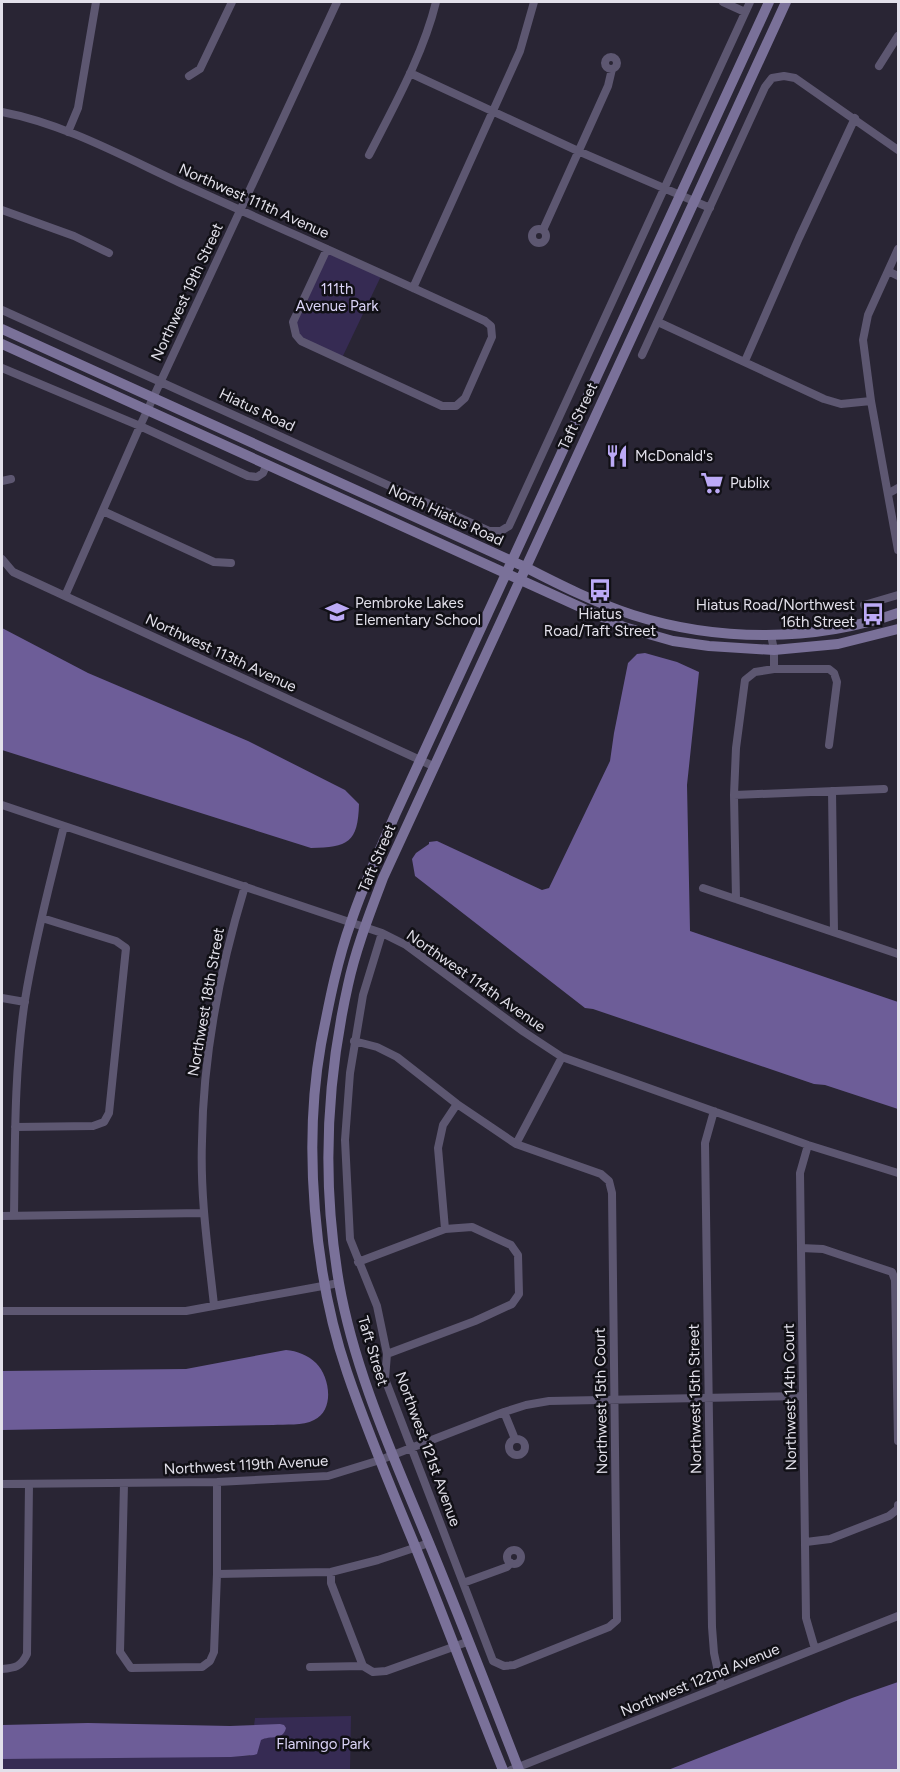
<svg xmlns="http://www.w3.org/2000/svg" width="900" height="1772" viewBox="0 0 900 1772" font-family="Figtree,sans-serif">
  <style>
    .green { fill: #362b53 }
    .water { fill: #6d5d98 }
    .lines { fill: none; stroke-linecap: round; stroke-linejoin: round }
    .street { stroke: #5d5771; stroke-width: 8 }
    .secondary { stroke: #7a7199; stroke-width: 10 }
    .labels { text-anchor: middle; stroke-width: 5; stroke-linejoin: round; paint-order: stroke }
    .street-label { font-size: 15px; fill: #e2e0ea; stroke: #111016 }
    .park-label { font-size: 15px; fill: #dad3f6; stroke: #111016 }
    .poi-label { font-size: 15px; fill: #e2e0ea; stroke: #111016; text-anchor: start }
  </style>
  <rect width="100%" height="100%" fill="#292534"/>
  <path class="green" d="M327,249L382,274L341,360L301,341L293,322Z
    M351,1716L350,1770H2V1759L250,1756L255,1718Z"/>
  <path class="water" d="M2,628L88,673L248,741L345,790L359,804C358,843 348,847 311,848L2,750Z
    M645,653L677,662L699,672L687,785L690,931L898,1002V1109L825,1085L814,1084L593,1009L585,1008L415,876L412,859L416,853L429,844V842L437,841L542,890L549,888L610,761L614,733L628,663L637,654Z
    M286,1350C297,1351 308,1355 316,1363C330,1377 335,1410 314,1420C303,1426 285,1424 273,1425L2,1430V1371L186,1369Z
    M898,1682V1770H668L852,1698Z
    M88,1723L230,1726L280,1724L284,1725L286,1728C283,1741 270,1735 261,1740L257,1754L254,1755L231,1757L2,1759V1725Z"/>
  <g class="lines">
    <path class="street" d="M723,2L745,12
      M605 63a6 6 0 1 1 12 0a6 6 0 1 1-12 0Z
      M879,66L898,36
      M410,73L578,151L710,208
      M189,76L200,69L232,2
      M2,112C66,124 128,159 187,186C286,231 386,275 485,321L491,326L492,337L465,398L456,406H442L301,341L296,335L293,322L327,249
      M68,132L78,108L96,2
      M369,155C394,106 423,55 436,2
      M2,210L74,236L109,253
      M532 236a7 7 0 1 1 14 0a7 7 0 1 1-14 0Z
      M543,230L608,86L612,69
      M898,249L868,315L863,340L871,401L898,550
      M888,271L898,276
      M413,288L520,51L534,2
      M2,310L489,531H501L509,526L750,2
      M658,322L824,399L841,404L871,401
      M642,355L765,87L772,78L784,76L795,78L898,150
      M745,361L799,238L855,118
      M2,368L140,426L248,476L257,477L263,473L267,464
      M2,481L11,479
      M889,493L898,488
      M103,511L214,562L231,563
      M2,559L13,572L433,766
      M65,596L140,426L337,2
      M864,605L898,595
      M771,635L774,650V669
      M832,791L834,932
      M734,795L884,789
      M2,805L382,933L406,945L524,1032L562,1057L808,1145L898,1173
      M703,888L898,954
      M736,899L734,795L736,748L745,680L755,672L774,669H829L834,673L837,682L829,745
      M2,998L25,1002
      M354,1041L377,1047L397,1057L457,1104L516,1144L601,1174L609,1181L612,1193L617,1620L609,1627L514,1665L504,1666L493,1661L385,1379L387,1354L377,1306L350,1239L345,1140L350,1073L363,995L382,933
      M714,1111L705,1143L712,1627L714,1653L721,1686
      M15,1127L93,1126L104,1122L109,1113L126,948L116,941L42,918
      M516,1144L562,1057
      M808,1145L800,1173L806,1618L815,1649
      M2,1216L203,1213
      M14,1216C15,1144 14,1071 25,1000C34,942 50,884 64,826
      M801,1248L823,1249L892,1272L895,1280L898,1441
      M358,1262L445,1229
      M214,1305C208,1250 200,1196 202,1141C203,1055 220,968 245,886
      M2,1311H186L339,1283
      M387,1354L475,1321L512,1304L519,1294L518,1255L511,1245L472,1227L445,1229L438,1148L443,1125L457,1104
      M504,1412L515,1439
      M509 1447a8 8 0 1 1 16 0a8 8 0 1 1-16 0Z
      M2,1484L217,1482L328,1476L380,1460L504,1412L526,1405L549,1401L802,1396
      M124,1484L120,1652L131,1668L202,1667L210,1661L214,1652L217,1574V1482
      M806,1542L830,1539L889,1516L898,1509V1505
      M507 1557a7 7 0 1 1 14 0a7 7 0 1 1-14 0Z
      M331,1572V1583L363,1666L373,1672L386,1671L467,1642
      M217,1574L331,1572L378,1560L429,1543
      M463,1583L507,1567L511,1563
      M310,1667L363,1666
      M2,1669C15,1668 21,1667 27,1654L29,1484
      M511,1770L898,1616"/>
    <path class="secondary" d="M2,329L525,567C560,585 596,603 633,615C718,642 814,642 898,613
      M2,344L624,627L673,641L709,646L774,650L838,644L898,629
      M503,1770C473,1696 445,1620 415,1546C391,1488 367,1431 347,1372C314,1275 303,1145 321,1044C329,1003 337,961 351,922C363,885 380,850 395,815L769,2
      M519,1770C488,1690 457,1610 424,1531C391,1451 354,1369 339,1283C322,1184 326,1083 348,985C356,948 370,913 383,878L786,2"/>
  </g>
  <defs>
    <g id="restaurant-bare" transform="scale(1.8)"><path d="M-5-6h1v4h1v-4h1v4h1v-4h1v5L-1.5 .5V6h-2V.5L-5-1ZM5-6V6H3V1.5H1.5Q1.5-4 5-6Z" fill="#bcaaf6" stroke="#111016" stroke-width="2.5" paint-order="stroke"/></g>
    <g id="supermarket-bare" transform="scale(1.8)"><path d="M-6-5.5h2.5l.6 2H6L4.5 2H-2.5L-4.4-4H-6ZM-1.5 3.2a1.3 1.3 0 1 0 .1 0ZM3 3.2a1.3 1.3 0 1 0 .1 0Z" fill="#bcaaf6" stroke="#111016" stroke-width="2.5" paint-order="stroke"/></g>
    <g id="bus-bare" transform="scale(1.8)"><path d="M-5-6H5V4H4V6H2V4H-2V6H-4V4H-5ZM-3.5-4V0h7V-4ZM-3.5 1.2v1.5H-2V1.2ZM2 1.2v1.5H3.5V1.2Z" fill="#bcaaf6" stroke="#111016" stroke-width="2.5" paint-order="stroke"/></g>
    <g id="school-bare" transform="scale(1.8)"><path d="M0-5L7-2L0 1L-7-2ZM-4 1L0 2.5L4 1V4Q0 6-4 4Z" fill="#bcaaf6" stroke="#111016" stroke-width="2.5" paint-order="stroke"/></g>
  </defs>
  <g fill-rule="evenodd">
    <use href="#restaurant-bare" x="617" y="456"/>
    <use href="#supermarket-bare" x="712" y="483"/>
    <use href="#bus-bare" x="600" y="590"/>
    <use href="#school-bare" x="337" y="612"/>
    <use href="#bus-bare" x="873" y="614"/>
  </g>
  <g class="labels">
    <g class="street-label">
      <text transform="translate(254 201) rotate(24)" y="5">Northwest 111th Avenue</text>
      <text transform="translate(187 292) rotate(-65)" y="5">Northwest 19th Street</text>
      <text transform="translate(257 410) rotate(25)" y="5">Hiatus Road</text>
      <text transform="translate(578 416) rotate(-65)" y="5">Taft Street</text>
      <text transform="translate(446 515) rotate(25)" y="5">North Hiatus Road</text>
      <text transform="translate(221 653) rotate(25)" y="5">Northwest 113th Avenue</text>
      <text transform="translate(377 858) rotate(-67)" y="5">Taft Street</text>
      <text transform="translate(476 981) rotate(35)" y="5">Northwest 114th Avenue</text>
      <text transform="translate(206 1002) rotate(-80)" y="5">Northwest 18th Street</text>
      <text transform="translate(373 1351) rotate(73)" y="5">Taft Street</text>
      <text transform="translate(790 1397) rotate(-91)" y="5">Northwest 14th Court</text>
      <text transform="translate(695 1399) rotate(-91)" y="5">Northwest 15th Street</text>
      <text transform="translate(601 1401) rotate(-91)" y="5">Northwest 15th Court</text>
      <text transform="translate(428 1449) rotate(70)" y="5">Northwest 121st Avenue</text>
      <text transform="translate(246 1465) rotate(-3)" y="5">Northwest 119th Avenue</text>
      <text transform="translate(700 1680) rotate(-22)" y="5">Northwest 122nd Avenue</text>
    </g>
    <g class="park-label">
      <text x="337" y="294">111th<tspan x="337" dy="17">Avenue Park</tspan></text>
      <text x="323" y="1749">Flamingo Park</text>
    </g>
    <g class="poi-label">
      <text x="635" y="461">McDonald's</text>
      <text x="730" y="488">Publix</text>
      <text x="355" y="608">Pembroke Lakes<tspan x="355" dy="17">Elementary School</tspan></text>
      <text x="855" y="610" text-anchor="end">Hiatus Road/Northwest<tspan x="855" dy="17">16th Street</tspan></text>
      <text x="600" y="619" text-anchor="middle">Hiatus<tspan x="600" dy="17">Road/Taft Street</tspan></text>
    </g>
  </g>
  <rect width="900" height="1772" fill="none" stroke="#e2e0ea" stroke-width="6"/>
</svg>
